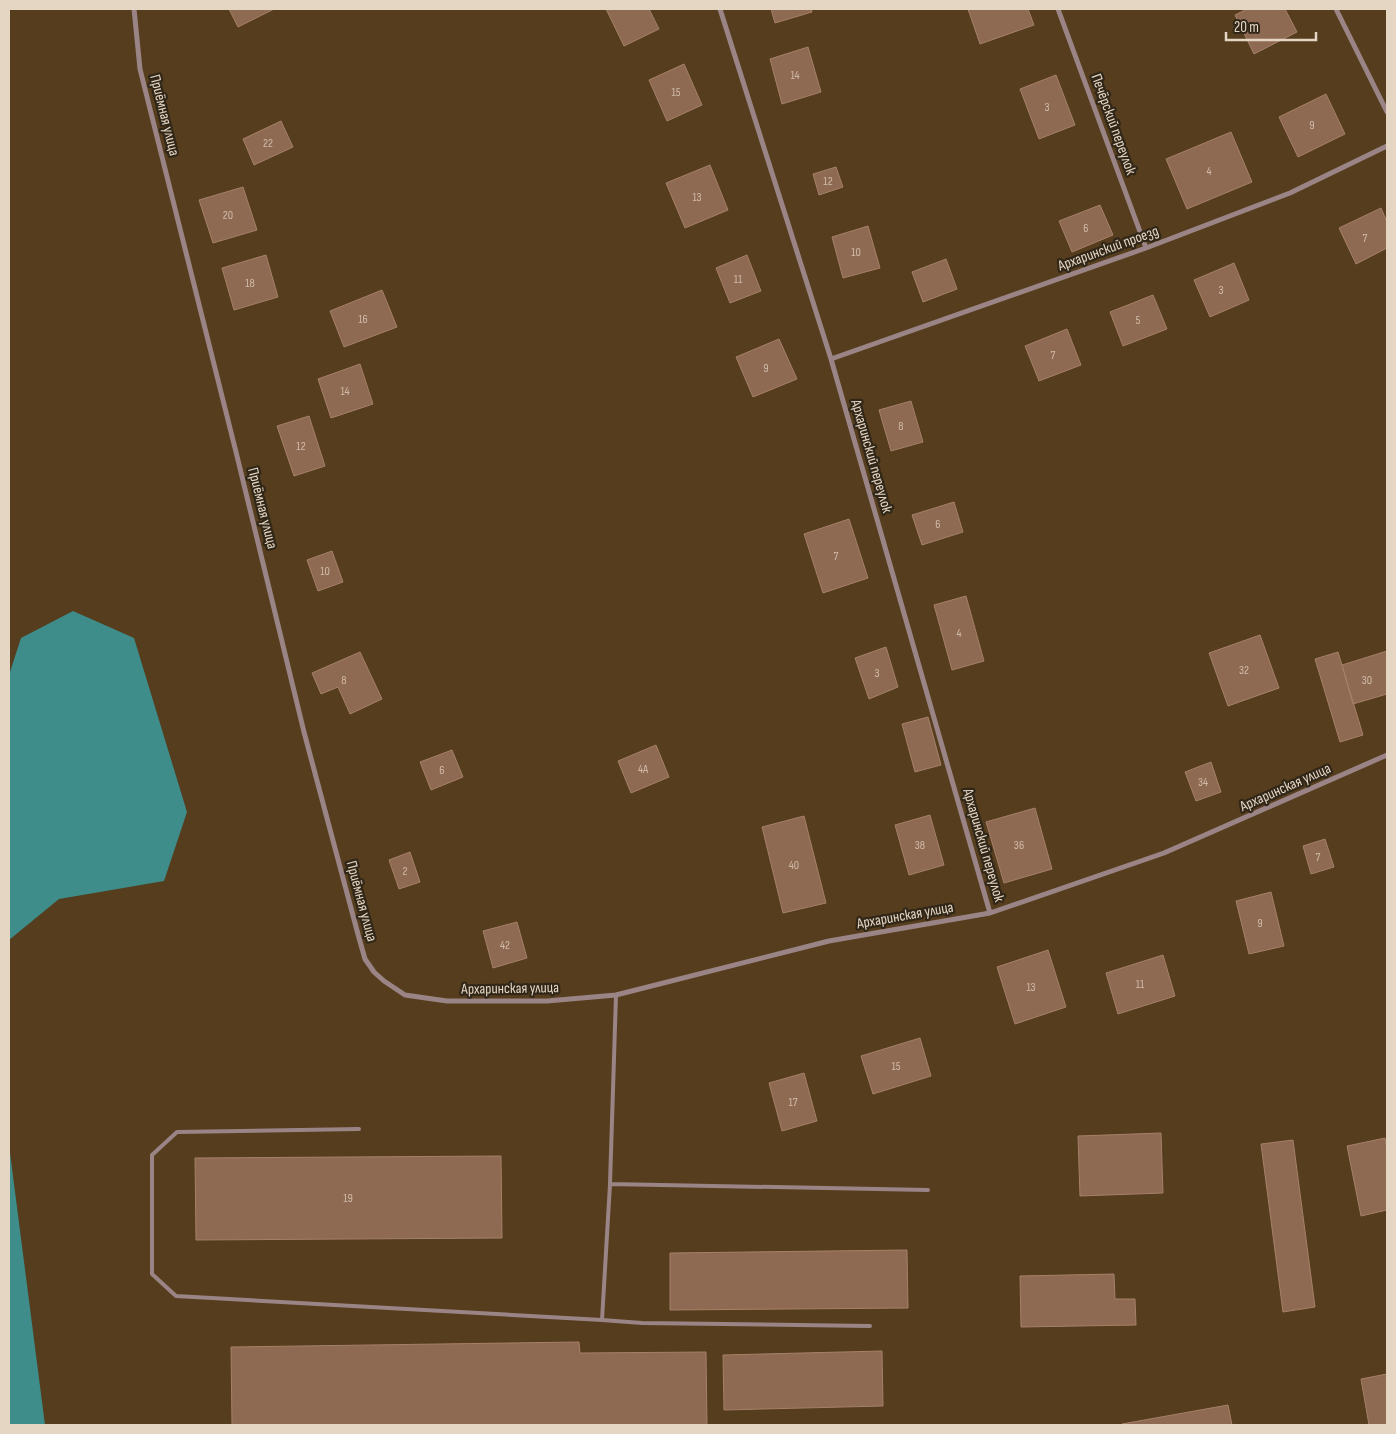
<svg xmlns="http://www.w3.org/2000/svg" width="1396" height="1434" viewBox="0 0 1396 1434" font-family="'Sofia Sans Condensed',sans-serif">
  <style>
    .water { fill: #3e8d8b }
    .building { fill: #8f6a53; stroke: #a68069 }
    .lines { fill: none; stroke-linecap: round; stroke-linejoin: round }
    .service { stroke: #9a8486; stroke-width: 4 }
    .minor { stroke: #9a8486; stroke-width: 5 }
    .labels { text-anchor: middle; stroke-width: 4.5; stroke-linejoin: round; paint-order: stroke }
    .number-label { font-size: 12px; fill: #d0bba8 }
    .street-label { font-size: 15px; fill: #e5d6c4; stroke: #312719 }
  </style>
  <rect width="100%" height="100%" fill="#553d1d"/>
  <path class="water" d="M73,611L134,638L187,812L164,881L59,899L9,940V675L21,638Z
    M9,1145L45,1425H9Z"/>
  <path class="building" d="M229,9H274L238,27Z
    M606,9H649L659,29L624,46Z
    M771,9H811L812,12L775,23Z
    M968,9H1028L1034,25L980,44Z
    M1247,9H1285L1297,32L1254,54L1235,15Z
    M808,47L821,92L782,104L770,59Z
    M684,64L702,105L667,121L649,80Z
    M1056,75L1075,125L1039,139L1020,89Z
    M1326,94L1345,134L1298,157L1279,117Z
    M281,121L293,147L254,165L243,139Z
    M1231,132L1252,182L1187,209L1166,159Z
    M710,165L728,210L685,228L666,183Z
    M836,167L843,187L819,195L813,174Z
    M243,187L257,230L213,243L199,200Z
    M1100,205L1113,235L1072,252L1059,221Z
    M1381,208L1387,222V248L1356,264L1339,228Z
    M868,226L880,268L843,278L832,237Z
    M266,255L278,297L234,310L222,268Z
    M747,255L761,291L730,303L716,268Z
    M946,259L957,289L923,302L912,272Z
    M1234,263L1249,300L1210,317L1194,280Z
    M382,290L397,327L344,347L330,311Z
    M1153,295L1167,329L1123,346L1110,312Z
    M1067,329L1081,365L1039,381L1025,346Z
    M779,339L797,379L753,397L736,357Z
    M360,364L373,404L331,418L318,379Z
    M911,401L923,442L891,451L879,410Z
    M309,416L325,466L294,476L277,426Z
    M954,502L963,532L922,545L912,515Z
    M849,519L868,578L823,593L804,534Z
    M332,551L343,582L318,591L307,560Z
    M966,596L984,661L952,670L934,605Z
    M1260,635L1279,688L1228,706L1209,653Z
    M886,647L898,687L869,699L855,658Z
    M1387,651V694L1353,704L1342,665Z
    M360,652L382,699L350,714L338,687L321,694L312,673Z
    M1338,652L1363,735L1340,742L1315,659Z
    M928,717L941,765L915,772L902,724Z
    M656,745L669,777L631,793L618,761Z
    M452,750L463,777L431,790L420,762Z
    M1211,762L1221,792L1196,801L1185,772Z
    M1035,808L1052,869L1004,883L986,822Z
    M930,815L944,865L909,875L895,825Z
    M804,816L826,903L783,913L762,827Z
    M1325,839L1334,867L1311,874L1303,846Z
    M410,852L420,882L399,889L389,860Z
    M1271,892L1284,946L1249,954L1236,901Z
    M517,922L527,958L493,968L483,931Z
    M1048,950L1066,1007L1015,1024L997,967Z
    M1163,955L1175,996L1118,1014L1106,973Z
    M920,1038L931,1076L873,1094L861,1056Z
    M804,1073L817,1121L782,1131L769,1083Z
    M1161,1133L1163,1193L1080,1196L1078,1136Z
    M1385,1138L1387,1150V1210L1361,1216L1347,1146Z
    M1293,1140L1315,1307L1283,1312L1261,1144Z
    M501,1156L502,1238L196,1240L195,1158Z
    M907,1250L908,1308L670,1310V1253Z
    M1114,1274L1115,1299H1135L1136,1325L1021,1327L1020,1276Z
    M579,1342L580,1353L706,1352L707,1425H232L231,1347Z
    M882,1351L883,1406L724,1410L723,1355Z
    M1387,1374V1425H1369L1361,1379Z
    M1228,1405L1232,1425H1122V1424Z"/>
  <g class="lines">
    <path class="service" d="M359,1129L177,1132L152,1155V1274L176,1296L602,1320L610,1184L616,995
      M610,1184L928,1190
      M602,1320L642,1323L870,1326"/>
    <path class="minor" d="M134,9L140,69L237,456L304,732L359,938L365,959L374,972L384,981L405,995L447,1001H547L616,995L829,941L990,913L1164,853L1387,755
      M720,9L831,359L990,913
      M1058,9L1146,248
      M1336,9L1387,112
      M831,359L1146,248L1290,193L1387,146"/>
  </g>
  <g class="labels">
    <g class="number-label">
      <text x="795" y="79">14</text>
      <text x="676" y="96">15</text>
      <text x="1047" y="111">3</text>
      <text x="1312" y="129">9</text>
      <text x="268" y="147">22</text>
      <text x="1209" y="175">4</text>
      <text x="828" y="185">12</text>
      <text x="697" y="201">13</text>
      <text x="228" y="219">20</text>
      <text x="1086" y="232">6</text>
      <text x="1365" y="242">7</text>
      <text x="856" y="256">10</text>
      <text x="738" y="283">11</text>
      <text x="250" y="287">18</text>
      <text x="1221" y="294">3</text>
      <text x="363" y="323">16</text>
      <text x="1138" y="324">5</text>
      <text x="1053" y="359">7</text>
      <text x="766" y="372">9</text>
      <text x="345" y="395">14</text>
      <text x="901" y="430">8</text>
      <text x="301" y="450">12</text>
      <text x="938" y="528">6</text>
      <text x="836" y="560">7</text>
      <text x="325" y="575">10</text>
      <text x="959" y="637">4</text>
      <text x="1244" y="674">32</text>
      <text x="877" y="677">3</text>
      <text x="344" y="684">8</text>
      <text x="1367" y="684">30</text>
      <text x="643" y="773">4А</text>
      <text x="442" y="774">6</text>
      <text x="1203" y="786">34</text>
      <text x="920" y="849">38</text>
      <text x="1019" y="849">36</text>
      <text x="1318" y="861">7</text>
      <text x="794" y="869">40</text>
      <text x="405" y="875">2</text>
      <text x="1260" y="927">9</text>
      <text x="505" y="949">42</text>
      <text x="1140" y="988">11</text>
      <text x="1031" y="991">13</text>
      <text x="896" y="1070">15</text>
      <text x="793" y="1106">17</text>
      <text x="348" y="1202">19</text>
    </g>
    <g class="street-label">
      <text transform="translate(165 115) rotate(76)" y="5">Приёмная улица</text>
      <text transform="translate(1114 124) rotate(70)" y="5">Печёрский переулок</text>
      <text transform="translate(1108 248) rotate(-20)" y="5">Архаринский проезд</text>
      <text transform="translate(872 456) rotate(74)" y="5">Архаринский переулок</text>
      <text transform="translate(263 508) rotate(76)" y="5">Приёмная улица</text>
      <text transform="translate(1285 787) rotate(-24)" y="5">Архаринская улица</text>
      <text transform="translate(984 845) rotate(74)" y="5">Архаринский переулок</text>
      <text transform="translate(362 901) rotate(75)" y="5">Приёмная улица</text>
      <text transform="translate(905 915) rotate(-10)" y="5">Архаринская улица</text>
      <text transform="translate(510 988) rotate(-1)" y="5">Архаринская улица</text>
    </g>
  </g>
  <rect width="1396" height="1434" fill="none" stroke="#e5d6c4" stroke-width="20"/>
  <path d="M1226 32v8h90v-8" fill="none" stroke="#e5d6c4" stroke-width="2.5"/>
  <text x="1234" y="32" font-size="15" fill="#e5d6c4" stroke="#312719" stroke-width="4" paint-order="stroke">20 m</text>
</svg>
